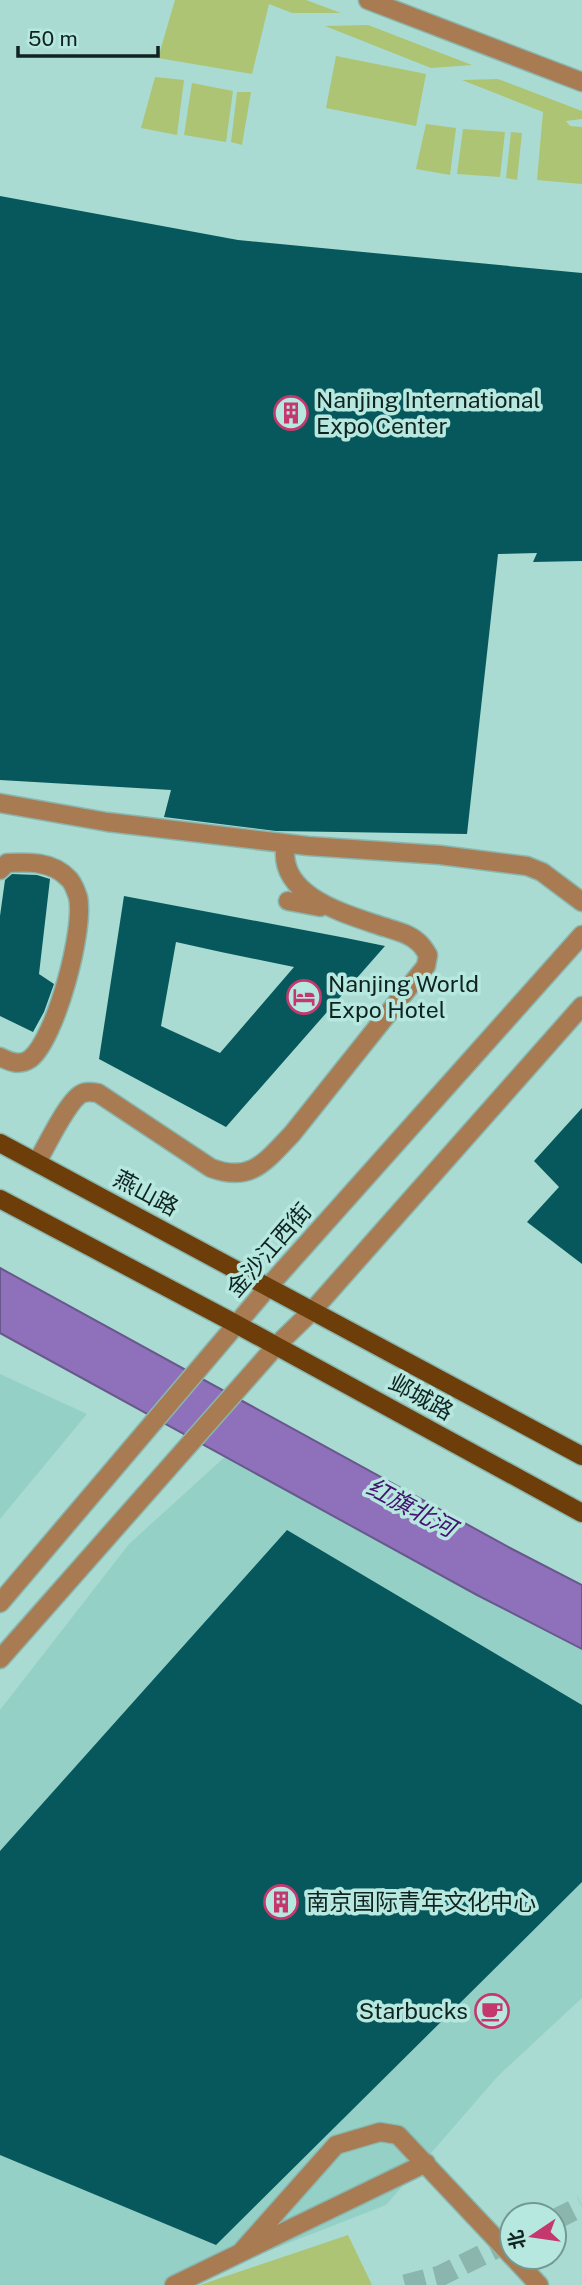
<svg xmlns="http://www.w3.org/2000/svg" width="582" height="2285" viewBox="0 0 582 2285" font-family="'Public Sans','Noto Sans SC',sans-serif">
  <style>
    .built { fill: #95d0c6 }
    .green { fill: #adc474 }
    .water { fill: #8e70bb; stroke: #68598c; stroke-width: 2 }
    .building { fill: #07585d; fill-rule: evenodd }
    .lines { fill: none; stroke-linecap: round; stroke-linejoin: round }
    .highway-tunnel { stroke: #8ab6ae; stroke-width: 21; stroke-dasharray: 21 10; stroke-linecap: butt }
    .minor-casing { stroke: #8ab6ae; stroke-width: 21 }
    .major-casing { stroke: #8ab6ae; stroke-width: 21 }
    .minor { stroke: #a97b53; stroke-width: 18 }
    .major { stroke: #6d3e09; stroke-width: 18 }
    .labels { text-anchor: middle; stroke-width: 7; stroke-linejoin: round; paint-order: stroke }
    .poi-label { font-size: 23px; fill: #0f2320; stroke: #b6e8df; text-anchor: start }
    .street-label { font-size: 23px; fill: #0f2320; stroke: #b6e8df }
    .water-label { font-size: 24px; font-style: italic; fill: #43136f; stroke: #b6e8df }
  </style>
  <rect width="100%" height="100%" fill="#a9dbd2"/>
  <path class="built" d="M0,1374L87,1414L0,1519Z
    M239,1444L582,1636V1998L498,2076L386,2205L181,2285H0V1710L129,1544Z"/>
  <path class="green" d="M175,0H306L341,13H292L269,4L252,74L158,58Z
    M368,25L472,65L431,68L325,26Z
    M336,56L426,74L416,126L326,108Z
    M155,77L184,80L177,135L141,128Z
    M498,79L582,111V119L566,121L570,126L582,127V184L537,180L543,112L462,80Z
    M192,83L233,91L226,142L184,135Z
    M237,92H251L242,145L231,142Z
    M426,124L456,128L450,175L416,169Z
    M463,129L505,132L500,177L457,174Z
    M511,132L522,133L517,180L506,178Z
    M348,2235L372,2285H200Z"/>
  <path class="water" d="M0,1268L512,1549L582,1585V1649L477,1595L0,1333Z"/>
  <path class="building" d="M0,196L238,240L582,273V561L533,562L537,553L498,554L467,834L276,831L164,817L171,790L0,780Z
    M12,874L37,875L50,879L39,974L54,984L44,1012L33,1032L0,1016V916L5,880Z
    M124,896L346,938L385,946L226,1127L99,1059ZM176,942L221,952L294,967L220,1053L161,1026Z
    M582,1108V1264L527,1222L559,1187L534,1161Z
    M287,1530L582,1705V1882L216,2245L0,2155V1851Z"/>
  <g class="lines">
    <path class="highway-tunnel" d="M554,2220L582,2206
      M405,2285L440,2276L512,2240"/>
    <g class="minor-casing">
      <path id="minor" d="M368,0L582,82
        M0,803L107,822L308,846L440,855L527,866L542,872L582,902
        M0,870L7,863C28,862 52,861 68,878C72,881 76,891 78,897C85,928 56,1039 30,1059C20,1066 10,1062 0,1057
        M288,901L320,907
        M37,1162C46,1147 67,1102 81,1094C86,1091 92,1092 98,1093L211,1168C251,1183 265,1162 292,1134L426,966L428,955C425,950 422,945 418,942C407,932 392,930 378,925C342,913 276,894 286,844
        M0,1603L269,1286L582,935
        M0,1659L276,1346L313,1310L582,1006
        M241,2252L336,2145L380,2132L398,2135L512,2256
        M513,2257L539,2285
        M174,2285L426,2163"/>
    </g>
    <g class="major-casing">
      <path id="major" d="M0,1143L582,1456
        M0,1199L236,1324L582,1513"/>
    </g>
    <use href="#minor" class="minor"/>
    <use href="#major" class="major"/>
  </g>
  <defs>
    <g id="building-ring" transform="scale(1.75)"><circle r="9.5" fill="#b6e8df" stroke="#c4386d" stroke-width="1.5"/><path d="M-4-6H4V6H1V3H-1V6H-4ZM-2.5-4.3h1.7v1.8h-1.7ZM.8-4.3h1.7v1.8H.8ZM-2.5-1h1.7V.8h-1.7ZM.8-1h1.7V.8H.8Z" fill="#c4386d"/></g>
    <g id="hotel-ring" transform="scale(1.75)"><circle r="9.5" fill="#b6e8df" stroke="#c4386d" stroke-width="1.5"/><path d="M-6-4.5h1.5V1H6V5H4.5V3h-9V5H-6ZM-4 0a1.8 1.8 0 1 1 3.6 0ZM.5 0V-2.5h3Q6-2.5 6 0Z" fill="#c4386d"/></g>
    <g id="cafe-ring" transform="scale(1.75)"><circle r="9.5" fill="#b6e8df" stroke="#c4386d" stroke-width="1.5"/><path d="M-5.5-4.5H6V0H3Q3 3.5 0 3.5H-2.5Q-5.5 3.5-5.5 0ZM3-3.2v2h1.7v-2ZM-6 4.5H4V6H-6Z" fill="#c4386d"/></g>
  </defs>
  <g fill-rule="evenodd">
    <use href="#building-ring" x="291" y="413"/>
    <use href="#hotel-ring" x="304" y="997"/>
    <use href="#building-ring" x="281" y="1902"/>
    <use href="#cafe-ring" x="492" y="2011"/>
  </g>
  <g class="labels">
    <g class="poi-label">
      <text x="316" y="408">Nanjing International<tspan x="316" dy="26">Expo Center</tspan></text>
      <text x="328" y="992">Nanjing World<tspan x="328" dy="26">Expo Hotel</tspan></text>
      <text x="306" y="1910">南京国际青年文化中心</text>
      <text x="468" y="2019" text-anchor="end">Starbucks</text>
    </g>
    <g class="street-label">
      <text transform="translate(146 1193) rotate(28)" y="8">燕山路</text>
      <text transform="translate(269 1250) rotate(-49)" y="8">金沙江西街</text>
      <text transform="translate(421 1397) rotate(29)" y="8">邺城路</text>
    </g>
    <g class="water-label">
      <text transform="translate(411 1508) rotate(28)" y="8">红旗北河</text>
    </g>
  </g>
  <g transform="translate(533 2236) rotate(257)"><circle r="33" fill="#b6e8df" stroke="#739993" stroke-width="2"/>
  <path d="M0-5L12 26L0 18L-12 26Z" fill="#c4386d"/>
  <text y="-10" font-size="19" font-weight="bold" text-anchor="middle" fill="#0f2320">北</text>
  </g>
  <path d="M18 46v10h140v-10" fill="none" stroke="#0f2320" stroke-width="3.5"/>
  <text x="28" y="46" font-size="21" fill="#0f2320" stroke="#b6e8df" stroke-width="5" paint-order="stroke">50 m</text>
</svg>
